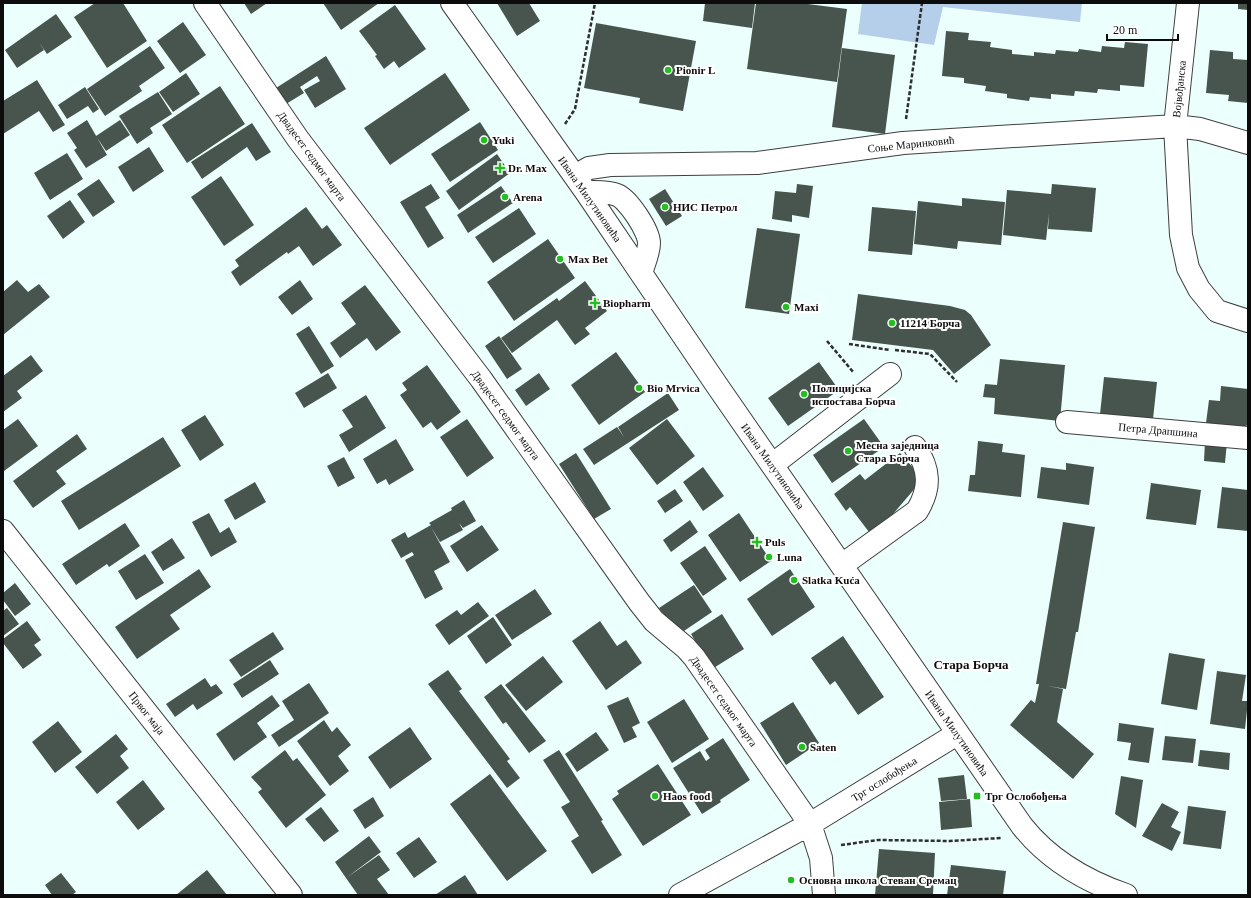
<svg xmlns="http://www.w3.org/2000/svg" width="1251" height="898" viewBox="0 0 1251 898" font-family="Georgia,serif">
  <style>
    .green { fill: #b5ceea }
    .building { fill: #48554e }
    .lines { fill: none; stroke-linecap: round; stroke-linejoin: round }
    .minor-casing { stroke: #3f3f3f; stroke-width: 24 }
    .path { stroke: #2e2e2e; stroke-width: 2.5; stroke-dasharray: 4 2; stroke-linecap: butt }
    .minor { stroke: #fff; stroke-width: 22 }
    .poi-dot { fill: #23bf22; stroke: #fff; stroke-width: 1.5 }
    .labels { text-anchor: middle; stroke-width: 4; stroke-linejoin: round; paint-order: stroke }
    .poi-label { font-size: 11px; font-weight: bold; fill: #0c0c0c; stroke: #fff; text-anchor: start }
    .street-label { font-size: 11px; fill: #0c0c0c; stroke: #fff }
    .quarter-label { font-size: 13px; font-weight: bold; fill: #0c0c0c; stroke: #fff }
  </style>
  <rect width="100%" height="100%" fill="#ebfffc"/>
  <path class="green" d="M862,3H1082L1080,22L943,7L934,45L858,34Z"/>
  <path class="building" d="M95,3H123L147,41L107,68L74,17Z
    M244,3H267L251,14Z
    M323,3H379L341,30Z
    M497,3H529L540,21L517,36Z
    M705,3H755L752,28L703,21Z
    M756,3H800L847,9L837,82L747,69Z
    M1238,3H1248V10L1238,9Z
    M395,5L426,49L399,68L394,61L384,69L375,56L377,55L359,31Z
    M56,14L72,37L47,54L39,42L44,50L17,68L5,50Z
    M183,22L206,55L180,73L157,41Z
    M596,23L696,41L683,111L639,103L640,98L584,88Z
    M946,31L969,33L968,40L991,42L990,47L1012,50V54L1034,56V52L1055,54L1056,50L1078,52L1079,49L1101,52L1102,46L1124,48L1125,42L1148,44L1144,87L1120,85V91L1098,89L1097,93L1075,91L1074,96L1051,94V99L1030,97L1029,101L1007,98V94L985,91L986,86L964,83V78L942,76Z
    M150,46L165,68L139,86L142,91L105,116L87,89Z
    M842,48L895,55L885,134L832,127Z
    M1210,50L1233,52V59L1248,60V103L1228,101L1229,95L1206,93Z
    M326,56L346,89L315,108L304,90L320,81L317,76L300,87L304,93L286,104L276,88Z
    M186,73L200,94L173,112L159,92Z
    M445,73L470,110L390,165L364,128Z
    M37,80L65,125L53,132L39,111L3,134V101Z
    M220,86L245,124L187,163L162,125Z
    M85,87L99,109L93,113L88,106L67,119L58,105Z
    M158,92L172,114L150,128L153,133L137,144L119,116Z
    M87,120L107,155L86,168L74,150L77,148L67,133Z
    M120,120L130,135L106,151L96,136Z
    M480,122L498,150L450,182L431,154Z
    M252,123L271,152L256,161L247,147L202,179L191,162Z
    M149,147L164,171L133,192L118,167Z
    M67,153L83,179L50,200L34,173Z
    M497,154L510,173L459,210L446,191Z
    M221,176L254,225L224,246L191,197Z
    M99,179L115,202L93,217L77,194Z
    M431,184L440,198L425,207L444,238L428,248L400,202Z
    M797,184L813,186L809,218L792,215V222L772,219L775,191L796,193Z
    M1052,184L1096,188L1092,232L1048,229L1049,214L1046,240L1003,235L1007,190L1051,194Z
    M501,186L513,203L468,233L457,215Z
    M665,189L682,216L666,226L649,199Z
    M962,198L1005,202L1001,245L958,241L957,249L914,244L918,201L962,206Z
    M70,200L85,222L63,239L47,216Z
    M306,207L322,229L327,225L342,245L313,266L299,246L288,254L287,252L240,286L231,272L239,266L235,260Z
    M872,207L916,211L912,255L868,251Z
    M519,208L536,234L493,263L475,237Z
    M757,228L800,234L789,314L745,308Z
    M548,239L575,278L514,321L487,282Z
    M17,280L28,292L39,284L50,297L3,335V292Z
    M300,280L313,299L292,315L278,297Z
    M585,281L607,311L585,328L590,334L575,345L557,320L512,353L501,338L557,298L559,301Z
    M365,285L401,332L376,351L367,338L340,358L330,343L356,324L341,303Z
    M858,294L950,306L965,310L971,315L991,345L954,374L933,350L852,340Z
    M309,326L334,366L321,374L296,334Z
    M499,336L522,369L507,379L485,346Z
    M616,352L645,392L599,425L571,385Z
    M31,355L43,371L17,391L22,398L3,412V376Z
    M1000,359L1065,365L1060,421L994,414L995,398L983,397L985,384L997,385Z
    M819,362L839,390L788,426L768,398Z
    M427,365L461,412L437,430L431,422L423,428L400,395L407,390L402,383Z
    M328,373L337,388L304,408L295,393Z
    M539,373L550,389L526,406L515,390Z
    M1104,377L1157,382L1153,419L1100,414Z
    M1221,386L1248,389V422L1246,427L1206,423L1209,400L1220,401Z
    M668,393L679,410L594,465L583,449L617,427L624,437L618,427Z
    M366,395L386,428L349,452L339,435L353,427L342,410Z
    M205,415L224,445L200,461L181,430Z
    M18,419L38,446L4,471L3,469V430Z
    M467,419L494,458L467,477L440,437Z
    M667,419L695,456L657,485L629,448Z
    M864,419L884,447L832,483L813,455Z
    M77,434L87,449L56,471L66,484L33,508L13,481Z
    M163,437L181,466L79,530L61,501Z
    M396,439L414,470L389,485L386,479L377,484L363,459Z
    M978,441L1003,444L1002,452L1025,455L1021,497L968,491L970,475H975Z
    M1205,441L1227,442L1225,463L1204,461Z
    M576,453L611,509L594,519L559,464Z
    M900,453L923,479L893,514L869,532L850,507L846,511L834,494L860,474L865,480Z
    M344,457L355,478L338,487L327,466Z
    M1066,463L1094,467L1089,505L1037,498L1041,467L1066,470Z
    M703,467L724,496L703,511L683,482Z
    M255,482L266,502L235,520L224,500Z
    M1151,483L1201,490L1196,525L1146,519Z
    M1222,487L1248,490V531L1217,528Z
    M675,489L683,501L665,513L657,501Z
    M464,500L476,521L463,528L459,523L463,530L440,542L431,527L450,562L434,571L443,589L425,599L405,560L414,555L412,552L401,558L391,540L405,532L408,538L431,525L429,523L452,510L451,508Z
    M209,513L220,533L229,527L237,542L211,557L192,522Z
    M739,513L771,561L740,582L708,535Z
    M690,520L698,532L671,552L663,540Z
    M1063,522L1095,527L1078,632H1076L1066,689L1048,686L1063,689L1057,722L1094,754L1073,779L1010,725L1031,700L1035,703L1039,684H1036Z
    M125,523L140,546L109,567L107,564L76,585L62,564Z
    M482,525L499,550L467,572L450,546Z
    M172,538L185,558L163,571L151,552Z
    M705,546L727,579L703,596L680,563Z
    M145,554L164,583L136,600L118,571Z
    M199,569L211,587L170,615L180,629L137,659L115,627Z
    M790,569L815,607L772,636L747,599Z
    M15,583L31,604L15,616L3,600V593Z
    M694,585L712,612L678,635L659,608Z
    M535,589L552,614L512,640L495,615Z
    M478,602L489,616L449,645L435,625L457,610L461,615Z
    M7,608L19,624L3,636V611Z
    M722,614L744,649L712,669L691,634Z
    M493,617L512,645L486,664L467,636Z
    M27,621L41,640L34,645L42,655L23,669L3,643V639Z
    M600,621L617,646L626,640L642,663L606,690L572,641Z
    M273,632L284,649L241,677L229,660Z
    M843,636L884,697L858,715L835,681L830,685L811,658Z
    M1169,653L1205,659L1197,710L1161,704Z
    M543,656L563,682L526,711L505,685Z
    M270,660L279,674L242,698L233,684Z
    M448,670L462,689L459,691L510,759L507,761L520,778L507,788L428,684Z
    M1217,671L1246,675L1242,701H1248L1245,729L1210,724Z
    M205,678L211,687L216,684L223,693L197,710L193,704L175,717L166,704Z
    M309,683L329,713L279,747L271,735L294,720L282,701Z
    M501,684L546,741L529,753L506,722L503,724L484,697Z
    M272,695L280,706L257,723L267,737L234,761L216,734Z
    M628,697L640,723L632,727L637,737L624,743L607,706Z
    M684,699L709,739L672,763L647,722Z
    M793,702L819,743L786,765L760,723Z
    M324,720L332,732L337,727L351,745L338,756L349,771L330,786L297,741Z
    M58,721L82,752L55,773L32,742Z
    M1119,723L1154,728L1149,763L1128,760L1131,743L1117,741Z
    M410,727L432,759L390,789L368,757Z
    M596,732L609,750L577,772L565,754Z
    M116,734L128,749L120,756L129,768L97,794L75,767Z
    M1165,736L1196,739L1193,763L1162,760Z
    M723,738L750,780L720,800L721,802L702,814L673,768L700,751L706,761L710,758L705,750Z
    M285,750L293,761L297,758L326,795L286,828L258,792L262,789L251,777Z
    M559,750L603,820L601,821L622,855L592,874L571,841L579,836L561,807L570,802L543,760Z
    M1200,750L1230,753L1229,770L1198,766Z
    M658,764L691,815L643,846L612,799L619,794L617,791Z
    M490,774L547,851L507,881L450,804Z
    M964,775L967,799L941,801L938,778Z
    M1121,776L1143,780L1136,828L1115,814Z
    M143,780L165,809L138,830L116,802Z
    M373,797L384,816L365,829L353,810Z
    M970,799L972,827L941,830L939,802Z
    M1162,803L1179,812L1171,827L1181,832L1172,851L1142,836Z
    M1188,806L1226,811L1221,849L1183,844Z
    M321,807L339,831L324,842L305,819Z
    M369,836L381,852L346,878L335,862Z
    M419,837L437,862L414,878L396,853Z
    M879,849L935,853L933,895H875Z
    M379,855L390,870L377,879L389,895H358L346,878Z
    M951,865L1006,871L1003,895H947Z
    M207,870L227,895H176Z
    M61,873L76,892L72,895H52L45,885Z
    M465,875L478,895H435Z"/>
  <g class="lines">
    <g class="minor-casing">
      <path id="minor" d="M205,3L298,139L481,379L639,602L654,621L686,648L694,657L810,824L821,858L824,895
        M452,3L586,192L716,384L1022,826C1049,860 1085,881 1126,895
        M1188,3L1175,126L1181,235L1188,268L1199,289L1217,311L1248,321
        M575,176L589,168L610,165L757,163L903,143L1175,126L1200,129L1248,143
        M586,192C595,192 608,191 617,195C628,199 649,231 649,243C649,253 644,263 641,273
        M1067,422L1248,438
        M772,465L890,374
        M3,531L291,895
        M842,565L917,511C931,488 930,469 915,447
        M680,895L810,824L957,734"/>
    </g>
    <path class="path" d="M906,119L922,3
      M565,124L575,109L595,3
      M827,341L854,373
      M849,344L890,350
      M895,350L930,354L957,382
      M841,845L878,840L950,841L1001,838"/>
    <use href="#minor" class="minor"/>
  </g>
  <g class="poi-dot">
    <circle cx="668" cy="70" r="4"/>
    <circle cx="484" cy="140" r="4"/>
    <path d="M498 162h4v4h4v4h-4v4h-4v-4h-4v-4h4z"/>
    <circle cx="505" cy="197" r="4"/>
    <circle cx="665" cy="207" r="4"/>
    <circle cx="560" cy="259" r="4"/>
    <path d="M593 297h4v4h4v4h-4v4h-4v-4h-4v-4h4z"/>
    <circle cx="786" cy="307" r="4"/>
    <circle cx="892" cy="323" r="4"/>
    <circle cx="639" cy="388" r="4"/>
    <circle cx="804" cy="394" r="4"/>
    <circle cx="848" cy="451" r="4"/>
    <path d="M755 536h4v4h4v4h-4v4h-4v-4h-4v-4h4z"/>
    <circle cx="769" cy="557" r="4"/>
    <circle cx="794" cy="580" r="4"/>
    <circle cx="802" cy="747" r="4"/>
    <circle cx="655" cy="796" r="4"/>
    <rect x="973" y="792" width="8" height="8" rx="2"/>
    <circle cx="791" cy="880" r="4"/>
  </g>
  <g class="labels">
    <g class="poi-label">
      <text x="676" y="74">Pionir L</text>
      <text x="492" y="144">Yuki</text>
      <text x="508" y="172">Dr. Max</text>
      <text x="513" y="201">Arena</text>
      <text x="673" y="211">НИС Петрол</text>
      <text x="568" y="263">Max Bet</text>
      <text x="603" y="307">Biopharm</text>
      <text x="794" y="311">Maxi</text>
      <text x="900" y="327">11214 Борча</text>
      <text x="647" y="392">Bio Mrvica</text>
      <text x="812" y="392">Полицијска<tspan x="812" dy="13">испостава Борча</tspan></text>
      <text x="856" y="449">Месна заједница<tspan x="856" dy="13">Стара Борча</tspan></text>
      <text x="765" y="546">Puls</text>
      <text x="777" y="561">Luna</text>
      <text x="802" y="584">Slatka Kuća</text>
      <text x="810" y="751">Saten</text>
      <text x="663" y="800">Haos food</text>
      <text x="985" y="800">Трг Ослобођења</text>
      <text x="799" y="884">Основна школа Стеван Сремац</text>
    </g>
    <g class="street-label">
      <text transform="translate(1179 89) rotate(-84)" y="4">Војвођанска</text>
      <text transform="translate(911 144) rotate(-6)" y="4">Соње Маринковић</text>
      <text transform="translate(312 156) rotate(54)" y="4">Двадесет седмог марта</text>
      <text transform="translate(590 199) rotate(55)" y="4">Ивана Милутиновића</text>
      <text transform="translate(506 415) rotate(54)" y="4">Двадесет седмог марта</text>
      <text transform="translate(1158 430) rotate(5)" y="4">Петра Драпшина</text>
      <text transform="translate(773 466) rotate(55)" y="4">Ивана Милутиновића</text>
      <text transform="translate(724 701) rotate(55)" y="4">Двадесет седмог марта</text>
      <text transform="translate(147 713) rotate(52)" y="4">Првог маја</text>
      <text transform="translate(957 733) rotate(55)" y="4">Ивана Милутиновића</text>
      <text transform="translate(884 779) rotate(-32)" y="4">Трг ослобођења</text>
    </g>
    <g class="quarter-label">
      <text x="971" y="669">Стара Борча</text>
    </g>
  </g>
  <rect width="1251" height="898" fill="none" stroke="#0c0c0c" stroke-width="8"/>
  <path d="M1107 34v6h71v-6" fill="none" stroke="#0c0c0c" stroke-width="2"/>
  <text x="1113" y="34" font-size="12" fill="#0c0c0c" stroke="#ffffff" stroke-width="3" paint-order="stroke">20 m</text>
</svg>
